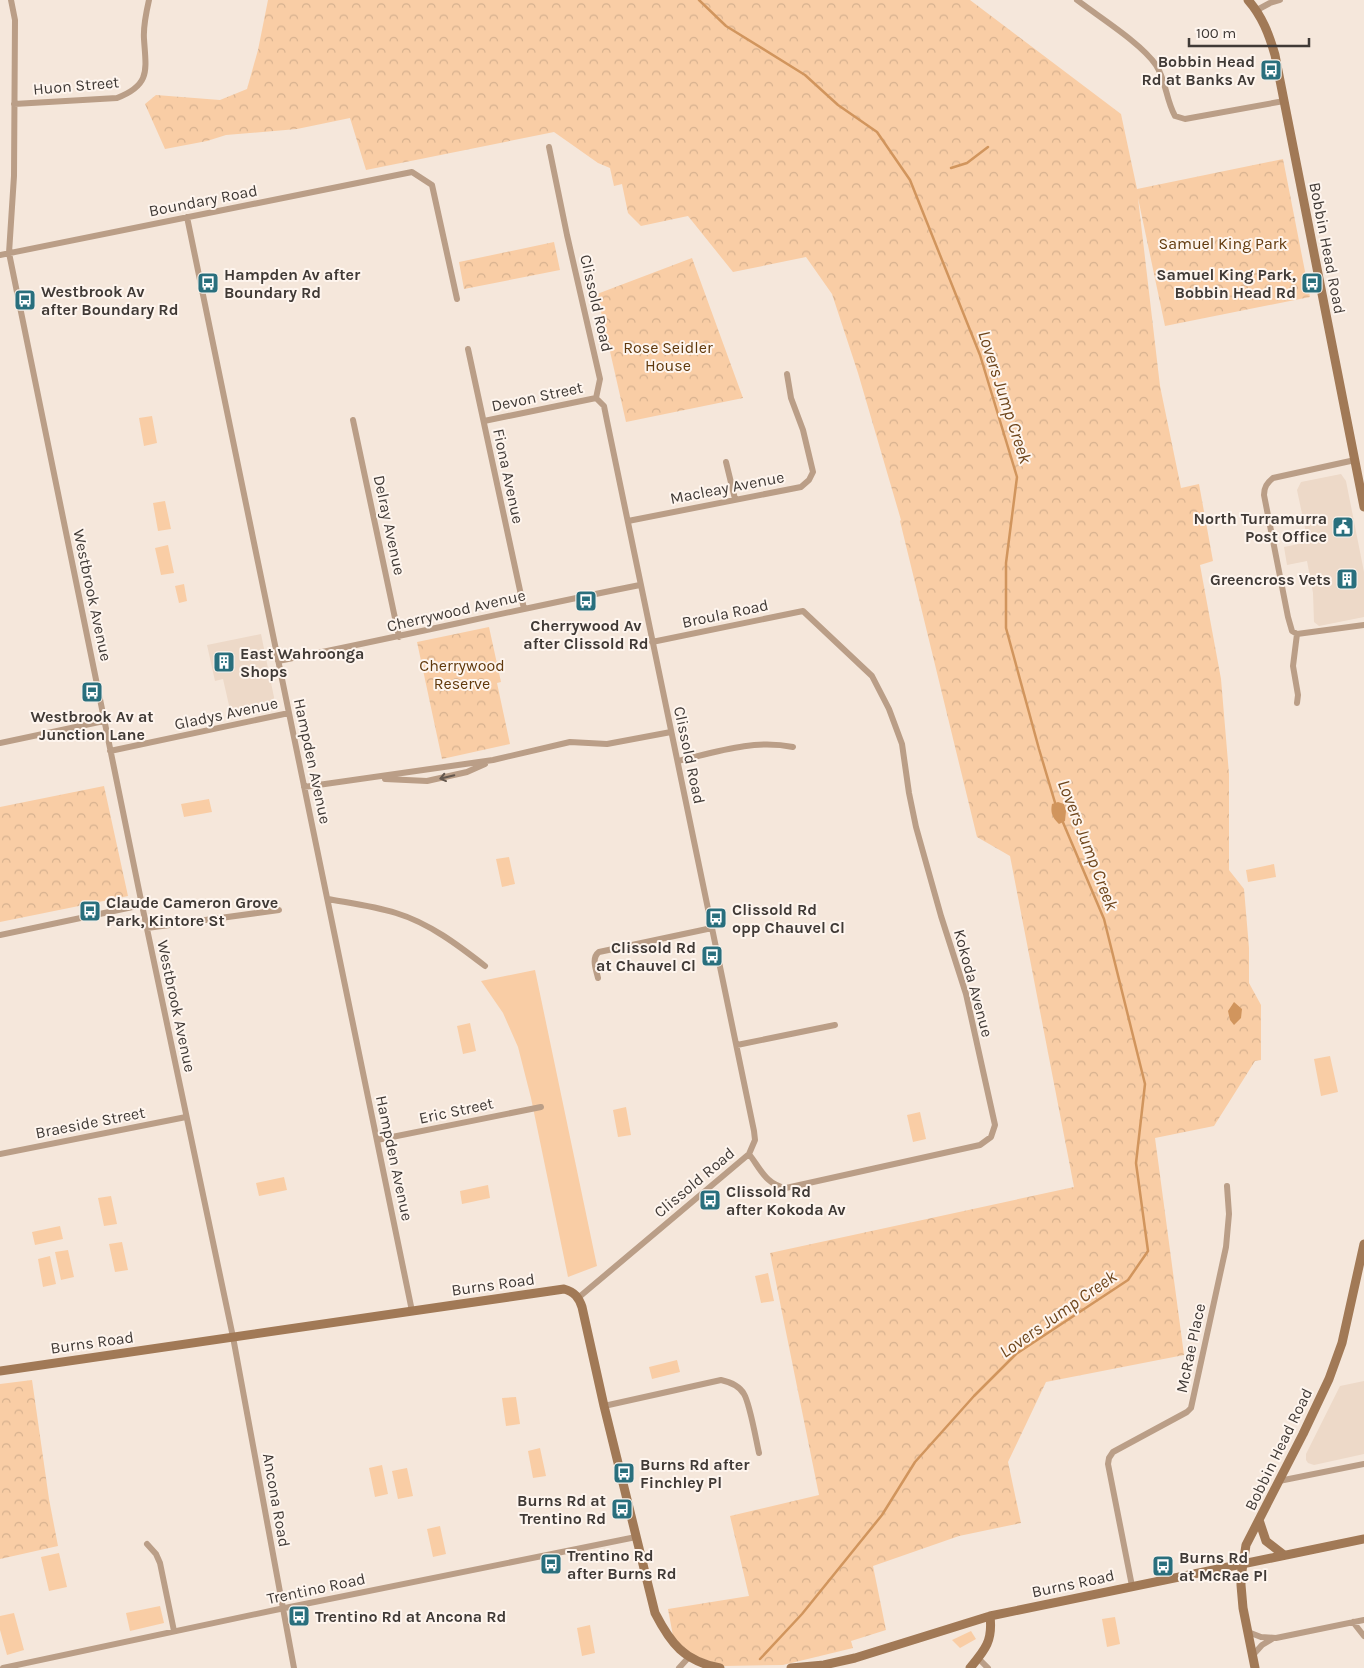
<svg xmlns="http://www.w3.org/2000/svg" width="1364" height="1668" viewBox="0 0 1364 1668" font-family="Karla,sans-serif">
  <style>
    .built { fill: #edd9c8 }
    .green { fill: #f9cda5 }
    .forest { fill: url(#forest-crowns) }
    .water { fill: #d1955d }
    .lines { fill: none; stroke-linecap: round; stroke-linejoin: round }
    .stream { stroke: #d1955d; stroke-width: 2.5 }
    .street { stroke: #ba9e87; stroke-width: 6 }
    .secondary { stroke: #a17956; stroke-width: 9 }
    .oneway { stroke: #65584e }
    .labels { text-anchor: middle; stroke-width: 4; stroke-linejoin: round; paint-order: stroke }
    .poi-label { font-size: 16px; font-weight: bold; fill: #403a36; stroke: #fef5ee; text-anchor: start }
    .street-label { font-size: 16px; fill: #403a36; stroke: #fef5ee }
    .park-label { font-size: 16px; fill: #61390c; stroke: #fef5ee }
    .water-label { font-size: 18px; font-style: italic; fill: #6f461c; stroke: #fef5ee }
  </style>
  <defs>
    <pattern id="forest-crowns" width="20" height="18" patternUnits="userSpaceOnUse" patternTransform="scale(1.25)"><rect width="20" height="18" fill="#f9cda5"/><path d="M2 6a3 3 0 1 1 6 0M12 15a3 3 0 1 1 6 0" fill="none" stroke="#d6b18f"/></pattern>
  </defs>
  <rect width="100%" height="100%" fill="#f5e7db"/>
  <path class="built" d="M1341,474L1346,481L1364,572V617L1319,626L1314,622L1313,593L1307,561L1287,565L1284,547L1308,542L1297,490L1301,482Z
    M261,634L275,702L273,705L231,714L223,679L215,681L207,645Z
    M1364,1381V1454L1314,1465L1308,1463L1306,1460V1454L1340,1386Z"/>
  <path class="green" d="M152,416L157,443L144,446L139,418Z
    M165,501L171,529L158,531L153,503Z
    M168,545L174,573L161,575L155,548Z
    M184,584L187,601L179,603L175,586Z
    M209,799L212,812L184,817L181,804Z
    M509,857L515,884L502,887L496,859Z
    M1274,864L1276,877L1248,882L1246,870Z
    M535,970L597,1266L568,1277L531,1098L518,1047L503,1013L481,981Z
    M470,1023L476,1051L463,1054L457,1026Z
    M1330,1056L1338,1092L1321,1096L1314,1059Z
    M626,1107L631,1135L618,1137L613,1110Z
    M920,1112L926,1139L913,1142L907,1115Z
    M284,1177L287,1190L259,1196L256,1183Z
    M488,1185L490,1198L462,1204L460,1191Z
    M111,1196L117,1224L104,1226L98,1198Z
    M60,1226L63,1239L35,1245L32,1232Z
    M122,1242L128,1270L115,1272L109,1244Z
    M68,1250L74,1277L61,1280L55,1252Z
    M50,1256L56,1284L43,1287L38,1259Z
    M768,1273L774,1301L761,1303L755,1276Z
    M677,1360L680,1372L652,1379L649,1367Z
    M516,1397L520,1424L506,1426L502,1398Z
    M540,1448L546,1476L533,1478L528,1451Z
    M382,1465L388,1494L375,1497L369,1468Z
    M407,1468L413,1496L398,1499L392,1471Z
    M440,1526L446,1554L433,1557L427,1529Z
    M59,1553L67,1587L49,1591L41,1557Z
    M160,1606L164,1623L130,1631L126,1613Z
    M14,1613L24,1650L7,1655L0,1630V1616Z
    M1115,1617L1120,1644L1107,1647L1102,1619Z
    M590,1625L595,1653L582,1656L577,1628Z
    M971,1631L976,1639L960,1648L952,1640Z"/>
  <path class="forest" d="M268,0H970L1121,114L1137,189L1283,159L1310,297L1165,326L1138,198L1160,386L1181,488L1199,484L1213,561L1200,565L1221,679L1229,774V870L1244,889L1249,948V983L1261,1005V1060L1255,1061L1214,1126L1155,1138L1184,1355L1046,1382L1008,1462L1021,1523L959,1536L873,1566L886,1630L851,1641L853,1648L783,1665L723,1666L685,1652L673,1636L668,1609L749,1596L730,1516L819,1495L770,1253L1074,1187L1010,856L977,837L900,521L901,520L858,373L832,294L806,257L733,272L688,216L641,226L628,213L622,184L614,186L610,168L598,163L554,132L366,170L350,118L297,129L226,135L207,141L165,149L145,104L156,95L220,100L247,89L258,50Z
    M554,242L560,270L464,289L459,262Z
    M692,258L743,398L626,422L597,294Z
    M489,627L501,682L497,683L510,744L442,759L417,642Z
    M104,786L128,896L0,922V807Z
    M32,1380L49,1499L58,1546L0,1559V1384Z"/>
  <path class="water" d="M1058,802L1064,804L1066,811L1065,821L1059,824C1053,818 1050,813 1052,804Z
    M1234,1002L1242,1009L1241,1018L1234,1025L1230,1020L1228,1011Z"/>
  <g class="lines">
    <path class="stream" d="M699,0L726,26L805,75L838,105L877,132L910,180L980,355L1017,477L1006,563V628L1039,749L1056,806
      M951,168L967,163L988,147
      M760,1659L802,1614L882,1515L915,1462L974,1396L1016,1354L1128,1280L1148,1251L1136,1163L1145,1084L1104,919L1062,820"/>
    <path class="street" d="M11,0L15,20L14,176L9,253L142,905L233,1337L294,1668
      M1077,0C1099,17 1141,43 1156,65C1166,80 1166,100 1175,116L1185,119L1284,101
      M1257,10L1270,3L1280,0
      M14,104L117,98C151,85 146,70 144,39C143,26 146,13 149,0
      M549,147L567,235L600,379L596,398L604,406L607,421L754,1131L755,1140L749,1154L578,1298
      M187,217L412,1311
      M0,255L412,172L432,185L457,299
      M468,349L524,609
      M353,420L399,637
      M484,421L596,398
      M1355,460L1273,478C1267,483 1264,487 1264,495L1288,617L1292,631L1297,634L1364,625
      M726,462L735,499
      M628,521L801,487L809,480L813,472L803,430L791,398L787,374
      M1297,634L1293,666L1298,695L1297,703
      M652,642L803,611L872,676L889,709L902,744L909,793L916,827L941,916L966,994L995,1125L991,1137L980,1145L786,1188C766,1185 760,1168 749,1154
      M278,661C399,637 519,609 640,585
      M0,743L104,721
      M110,751L289,713
      M678,761C716,752 753,739 793,747
      M385,779L427,781L467,772L485,764
      M304,787L493,760L570,742L607,744L671,732
      M328,899C350,903 374,906 396,913C429,923 458,945 485,966
      M147,928L279,910
      M0,935L142,905
      M598,978C596,969 591,958 599,952L712,928
      M737,1045L835,1025
      M377,1140L541,1107
      M0,1154L186,1117
      M604,1406L721,1380C730,1382 739,1385 744,1394C750,1404 756,1440 759,1453
      M1279,1481L1364,1464
      M147,1544L156,1554L160,1563L174,1631
      M1132,1586L1108,1464L1109,1458L1113,1452L1187,1412L1191,1408L1226,1247L1229,1214L1227,1186
      M1353,1622L1364,1636
      M1248,1632L1261,1637L1276,1638L1364,1620
      M1253,1655L1262,1645L1272,1639
      M978,1658L988,1668
      M3,1668L275,1610L636,1537
      M679,1668L689,1657"/>
    <path class="secondary" d="M1248,0C1262,16 1269,34 1275,55L1364,507
      M0,1371L564,1289C575,1292 579,1298 582,1307L604,1406L655,1613C671,1644 684,1661 720,1668
      M1259,1520L1266,1541L1284,1555
      M791,1668L824,1665L855,1658L990,1616L1364,1539
      M970,1668C985,1650 993,1641 990,1616
      M1255,1668L1243,1608L1241,1585V1577L1246,1545L1303,1434L1329,1379L1342,1343L1364,1244"/>
  </g>
  <defs><path id="oneway-shaft" d="M-6 0H5M1.5-3L5.5 0L1.5 3" fill="none" stroke-width="1.6" stroke-linecap="round" stroke-linejoin="round" transform="scale(1.25)"/></defs>
  <use class="oneway" href="#oneway-shaft" transform="translate(447 777) rotate(167)"/>
  <defs>
    <g id="bus-square" transform="scale(1.125)"><rect x="-9" y="-9" width="18" height="18" rx="4" fill="#296f7d" stroke="#fef5ee"/><path d="M-5-6H5V4H4V6H2V4H-2V6H-4V4H-5ZM-3.5-4V0h7V-4ZM-3.5 1.2v1.5H-2V1.2ZM2 1.2v1.5H3.5V1.2Z" fill="#fff"/></g>
    <g id="civic-square" transform="scale(1.125)"><rect x="-9" y="-9" width="18" height="18" rx="4" fill="#296f7d" stroke="#fef5ee"/><path d="M-.6-6.5H3V-4.5H.6V-3L4-1V1h2V6H-6V1h2V-1L-.6-3ZM-1.2 2.5V6h2.4V2.5Z" fill="#fff"/></g>
    <g id="building-square" transform="scale(1.125)"><rect x="-9" y="-9" width="18" height="18" rx="4" fill="#296f7d" stroke="#fef5ee"/><path d="M-4-6H4V6H1V3H-1V6H-4ZM-2.5-4.3h1.7v1.8h-1.7ZM.8-4.3h1.7v1.8H.8ZM-2.5-1h1.7V.8h-1.7ZM.8-1h1.7V.8H.8Z" fill="#fff"/></g>
  </defs>
  <g fill-rule="evenodd">
    <use href="#bus-square" x="1271" y="70"/>
    <use href="#bus-square" x="208" y="283"/>
    <use href="#bus-square" x="1312" y="283"/>
    <use href="#bus-square" x="25" y="300"/>
    <use href="#civic-square" x="1343" y="527"/>
    <use href="#building-square" x="1347" y="579"/>
    <use href="#bus-square" x="586" y="601"/>
    <use href="#building-square" x="224" y="662"/>
    <use href="#bus-square" x="92" y="692"/>
    <use href="#bus-square" x="90" y="911"/>
    <use href="#bus-square" x="716" y="918"/>
    <use href="#bus-square" x="712" y="956"/>
    <use href="#bus-square" x="710" y="1200"/>
    <use href="#bus-square" x="624" y="1473"/>
    <use href="#bus-square" x="622" y="1509"/>
    <use href="#bus-square" x="551" y="1564"/>
    <use href="#bus-square" x="1163" y="1566"/>
    <use href="#bus-square" x="299" y="1616"/>
  </g>
  <g class="labels">
    <g class="poi-label">
      <text x="1255" y="67" text-anchor="end">Bobbin Head<tspan x="1255" dy="18">Rd at Banks Av</tspan></text>
      <text x="224" y="280">Hampden Av after<tspan x="224" dy="18">Boundary Rd</tspan></text>
      <text x="1296" y="280" text-anchor="end">Samuel King Park,<tspan x="1296" dy="18">Bobbin Head Rd</tspan></text>
      <text x="41" y="297">Westbrook Av<tspan x="41" dy="18">after Boundary Rd</tspan></text>
      <text x="1327" y="524" text-anchor="end">North Turramurra<tspan x="1327" dy="18">Post Office</tspan></text>
      <text x="1331" y="585" text-anchor="end">Greencross Vets</text>
      <text x="586" y="631" text-anchor="middle">Cherrywood Av<tspan x="586" dy="18">after Clissold Rd</tspan></text>
      <text x="240" y="659">East Wahroonga<tspan x="240" dy="18">Shops</tspan></text>
      <text x="92" y="722" text-anchor="middle">Westbrook Av at<tspan x="92" dy="18">Junction Lane</tspan></text>
      <text x="106" y="908">Claude Cameron Grove<tspan x="106" dy="18">Park, Kintore St</tspan></text>
      <text x="732" y="915">Clissold Rd<tspan x="732" dy="18">opp Chauvel Cl</tspan></text>
      <text x="696" y="953" text-anchor="end">Clissold Rd<tspan x="696" dy="18">at Chauvel Cl</tspan></text>
      <text x="726" y="1197">Clissold Rd<tspan x="726" dy="18">after Kokoda Av</tspan></text>
      <text x="640" y="1470">Burns Rd after<tspan x="640" dy="18">Finchley Pl</tspan></text>
      <text x="606" y="1506" text-anchor="end">Burns Rd at<tspan x="606" dy="18">Trentino Rd</tspan></text>
      <text x="567" y="1561">Trentino Rd<tspan x="567" dy="18">after Burns Rd</tspan></text>
      <text x="1179" y="1563">Burns Rd<tspan x="1179" dy="18">at McRae Pl</tspan></text>
      <text x="315" y="1622">Trentino Rd at Ancona Rd</text>
    </g>
    <g class="street-label">
      <text transform="translate(76 85) rotate(-5)" y="6">Huon Street</text>
      <text transform="translate(203 200) rotate(-11)" y="6">Boundary Road</text>
      <text transform="translate(1328 248) rotate(79)" y="6">Bobbin Head Road</text>
      <text transform="translate(597 303) rotate(77)" y="6">Clissold Road</text>
      <text transform="translate(537 396) rotate(-12)" y="6">Devon Street</text>
      <text transform="translate(509 476) rotate(78)" y="6">Fiona Avenue</text>
      <text transform="translate(727 487) rotate(-11)" y="6">Macleay Avenue</text>
      <text transform="translate(390 525) rotate(78)" y="6">Delray Avenue</text>
      <text transform="translate(93 595) rotate(78)" y="6">Westbrook Avenue</text>
      <text transform="translate(456 610) rotate(-13)" y="6">Cherrywood Avenue</text>
      <text transform="translate(725 613) rotate(-12)" y="6">Broula Road</text>
      <text transform="translate(226 713) rotate(-12)" y="6">Gladys Avenue</text>
      <text transform="translate(690 755) rotate(78)" y="6">Clissold Road</text>
      <text transform="translate(313 761) rotate(78)" y="6">Hampden Avenue</text>
      <text transform="translate(974 983) rotate(75)" y="6">Kokoda Avenue</text>
      <text transform="translate(177 1006) rotate(78)" y="6">Westbrook Avenue</text>
      <text transform="translate(456 1110) rotate(-12)" y="6">Eric Street</text>
      <text transform="translate(90 1122) rotate(-11)" y="6">Braeside Street</text>
      <text transform="translate(395 1158) rotate(78)" y="6">Hampden Avenue</text>
      <text transform="translate(694 1182) rotate(-40)" y="6">Clissold Road</text>
      <text transform="translate(493 1284) rotate(-8)" y="6">Burns Road</text>
      <text transform="translate(92 1342) rotate(-8)" y="6">Burns Road</text>
      <text transform="translate(1190 1348) rotate(-78)" y="6">McRae Place</text>
      <text transform="translate(1278 1449) rotate(-64)" y="6">Bobbin Head Road</text>
      <text transform="translate(277 1500) rotate(80)" y="6">Ancona Road</text>
      <text transform="translate(1073 1583) rotate(-12)" y="6">Burns Road</text>
      <text transform="translate(316 1588) rotate(-12)" y="6">Trentino Road</text>
    </g>
    <g class="park-label">
      <text x="1223" y="249">Samuel King Park</text>
      <text x="668" y="353">Rose Seidler<tspan x="668" dy="18">House</tspan></text>
      <text x="462" y="671">Cherrywood<tspan x="462" dy="18">Reserve</tspan></text>
    </g>
    <g class="water-label">
      <text transform="translate(1005 397) rotate(72)" y="6">Lovers Jump Creek</text>
      <text transform="translate(1088 845) rotate(69)" y="6">Lovers Jump Creek</text>
      <text transform="translate(1058 1314) rotate(-35)" y="6">Lovers Jump Creek</text>
    </g>
  </g>
  <path d="M1189 38v8h120v-8" fill="none" stroke="#403a36" stroke-width="2.5"/>
  <text x="1196" y="38" font-size="15" fill="#403a36" stroke="#fef5ee" stroke-width="4" paint-order="stroke">100 m</text>
</svg>
